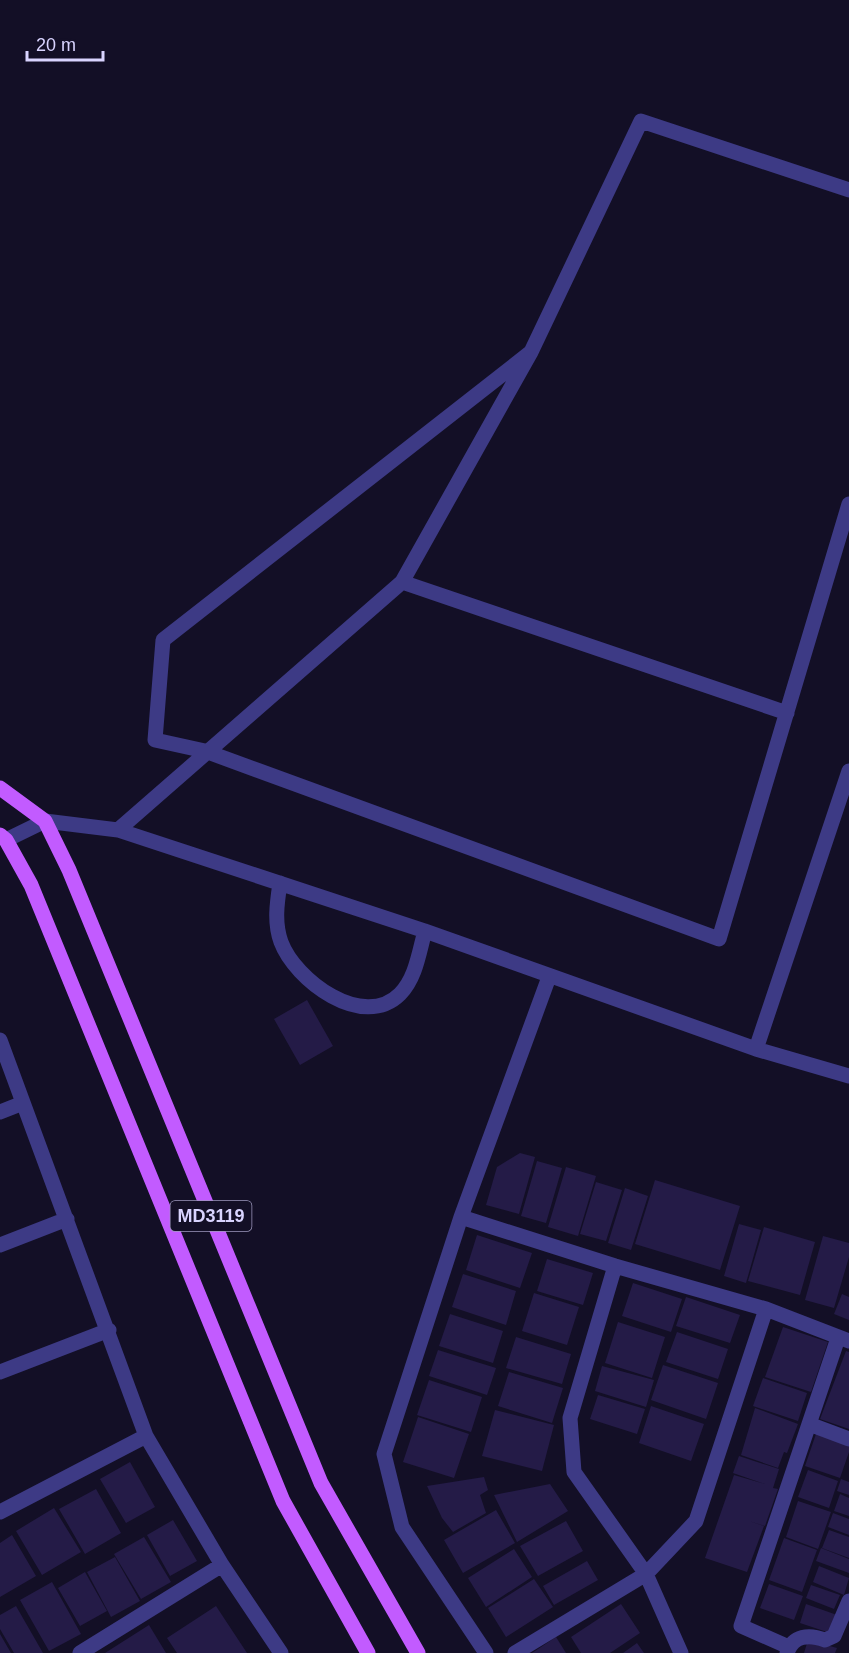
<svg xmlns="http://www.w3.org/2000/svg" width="849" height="1653" viewBox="0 0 849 1653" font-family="Helvetica,sans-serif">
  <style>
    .building { fill: #241b47 }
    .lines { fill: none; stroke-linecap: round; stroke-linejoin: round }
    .minor { stroke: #3d3a85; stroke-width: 15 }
    .major { stroke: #c25bff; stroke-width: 15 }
    .labels { text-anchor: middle; stroke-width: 4.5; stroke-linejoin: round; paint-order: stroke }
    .shield { fill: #130f26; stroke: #9e99be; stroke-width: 1.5 }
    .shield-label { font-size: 18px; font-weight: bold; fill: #d9d4ff }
  </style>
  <rect width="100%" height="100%" fill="#130f26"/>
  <path class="building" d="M307,1000L333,1046L300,1065L274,1019Z
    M520,1153L535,1157L519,1214L486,1205L497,1167Z
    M537,1161L562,1168L546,1223L521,1216Z
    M566,1167L596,1176L578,1236L548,1227Z
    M655,1180L740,1206L720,1270L635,1244Z
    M596,1182L622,1190L606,1241L580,1234Z
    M625,1188L648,1196L631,1250L608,1243Z
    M739,1224L761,1230L746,1283L724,1276Z
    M764,1227L815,1242L800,1295L748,1281Z
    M477,1235L532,1253L520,1288L466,1270Z
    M823,1236L849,1243V1257L834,1308L805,1300Z
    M547,1259L593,1273L583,1305L537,1291Z
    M463,1274L516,1291L506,1325L452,1307Z
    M633,1283L682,1299L671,1332L622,1316Z
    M534,1293L579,1307L567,1345L522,1331Z
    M842,1294L849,1297V1320L834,1314Z
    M686,1297L740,1315L730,1343L676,1326Z
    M450,1314L503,1331L493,1363L439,1346Z
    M618,1322L665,1337L652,1378L605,1363Z
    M783,1327L828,1342L811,1392L765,1377Z
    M677,1332L728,1349L718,1379L666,1362Z
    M516,1337L571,1354L562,1384L506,1368Z
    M438,1350L496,1368L487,1395L429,1376Z
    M846,1351L849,1352V1429L820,1419Z
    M663,1365L718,1383L706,1419L651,1400Z
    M602,1366L654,1380L646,1407L595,1391Z
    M509,1372L563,1388L552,1423L498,1406Z
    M763,1378L807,1393L798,1421L753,1406Z
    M429,1380L482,1397L471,1432L417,1415Z
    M598,1395L645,1409L637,1434L590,1419Z
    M651,1406L704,1424L691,1461L639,1443Z
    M755,1408L798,1424L787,1453L784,1452L778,1468L741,1455Z
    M495,1410L554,1425L542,1471L482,1456Z
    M418,1417L469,1434L454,1478L403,1462Z
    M817,1431L849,1442V1452L840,1478L805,1466Z
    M739,1456L779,1469L773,1488L778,1489L765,1526L749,1521L764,1526L747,1572L705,1558L734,1475L765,1484L733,1473Z
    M130,1462L155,1507L126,1523L100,1479Z
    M808,1470L838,1481L829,1508L798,1497Z
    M484,1477L488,1490L480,1495L486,1513L453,1532L442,1518L427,1486Z
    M841,1479L849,1482V1495L837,1491Z
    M550,1484L568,1511L517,1542L494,1495Z
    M96,1489L121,1533L85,1554L59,1509Z
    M840,1494L849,1498V1516L834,1511Z
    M798,1501L831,1512L818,1549L786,1537Z
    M54,1508L81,1552L42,1575L16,1531Z
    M496,1510L515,1543L463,1573L444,1540Z
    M833,1513L849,1519V1535L828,1527Z
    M173,1520L197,1561L170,1576L147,1535Z
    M566,1521L583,1551L538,1576L520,1546Z
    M829,1530L849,1537V1558L822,1548Z
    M12,1535L36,1576L0,1597V1543Z
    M144,1537L171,1582L141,1599L114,1554Z
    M784,1538L817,1550L802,1592L769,1580Z
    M821,1548L849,1559V1573L816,1561Z
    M514,1549L532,1577L486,1607L468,1578Z
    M115,1557L140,1601L111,1617L87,1572Z
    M587,1561L598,1580L554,1605L543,1586Z
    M819,1566L849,1578L844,1595L813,1582Z
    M85,1572L107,1611L80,1626L58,1588Z
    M534,1579L553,1607L506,1637L488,1608Z
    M52,1582L81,1634L49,1651L20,1600Z
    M769,1584L803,1596L794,1620L760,1608Z
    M811,1585L840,1595L834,1609L806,1598Z
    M621,1604L640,1633L610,1653H581L571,1637Z
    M806,1604L837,1615L830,1633L800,1623Z
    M16,1606L43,1653H14L0,1629V1615Z
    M216,1606L247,1653H177L167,1638Z
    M149,1625L166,1653H105Z
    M0,1634L11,1653H0Z
    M556,1637L566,1653H532Z
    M808,1640L837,1648L835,1653H804Z
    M637,1643L644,1653H623Z"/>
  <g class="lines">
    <path class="minor" d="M531,352L163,640L155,740L205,751L719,939L849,504
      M402,582L787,713
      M118,830L402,582L531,352L641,121L849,190
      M6,840L45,821L118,830L425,931L756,1049L849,1076
      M280,883C277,903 274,923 281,942C295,980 363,1031 400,994C416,978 419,952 425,931
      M0,1040L146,1436L222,1565L281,1653
      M756,1049L849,771
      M0,1112L23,1103
      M461,1217L615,1266L766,1309L849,1341
      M0,1245L67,1219
      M615,1266L570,1418L574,1472L646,1574L681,1653
      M0,1372L109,1330
      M809,1424L849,1439
      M0,1512L146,1436
      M789,1647L741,1626L838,1338
      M80,1653L222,1565
      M486,1653L402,1527L384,1454L461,1217L549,977
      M515,1653L646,1574L696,1521L766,1309
      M787,1653C793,1635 809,1634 825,1640L834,1636L849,1601"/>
    <path class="major" d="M0,788L45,821L69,870L321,1483L418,1653
      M0,835L6,840L31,885L283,1501L368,1653"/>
  </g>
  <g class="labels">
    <rect class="shield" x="170.5" y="1201" width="81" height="30" rx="4.5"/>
    <g class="shield-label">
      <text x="211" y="1222">MD3119</text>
    </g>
  </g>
  <path d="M27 51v9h76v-9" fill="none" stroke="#d9d4ff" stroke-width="3"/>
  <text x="36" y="51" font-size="18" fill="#d9d4ff" stroke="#130f26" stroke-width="4.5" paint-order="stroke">20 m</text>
</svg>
